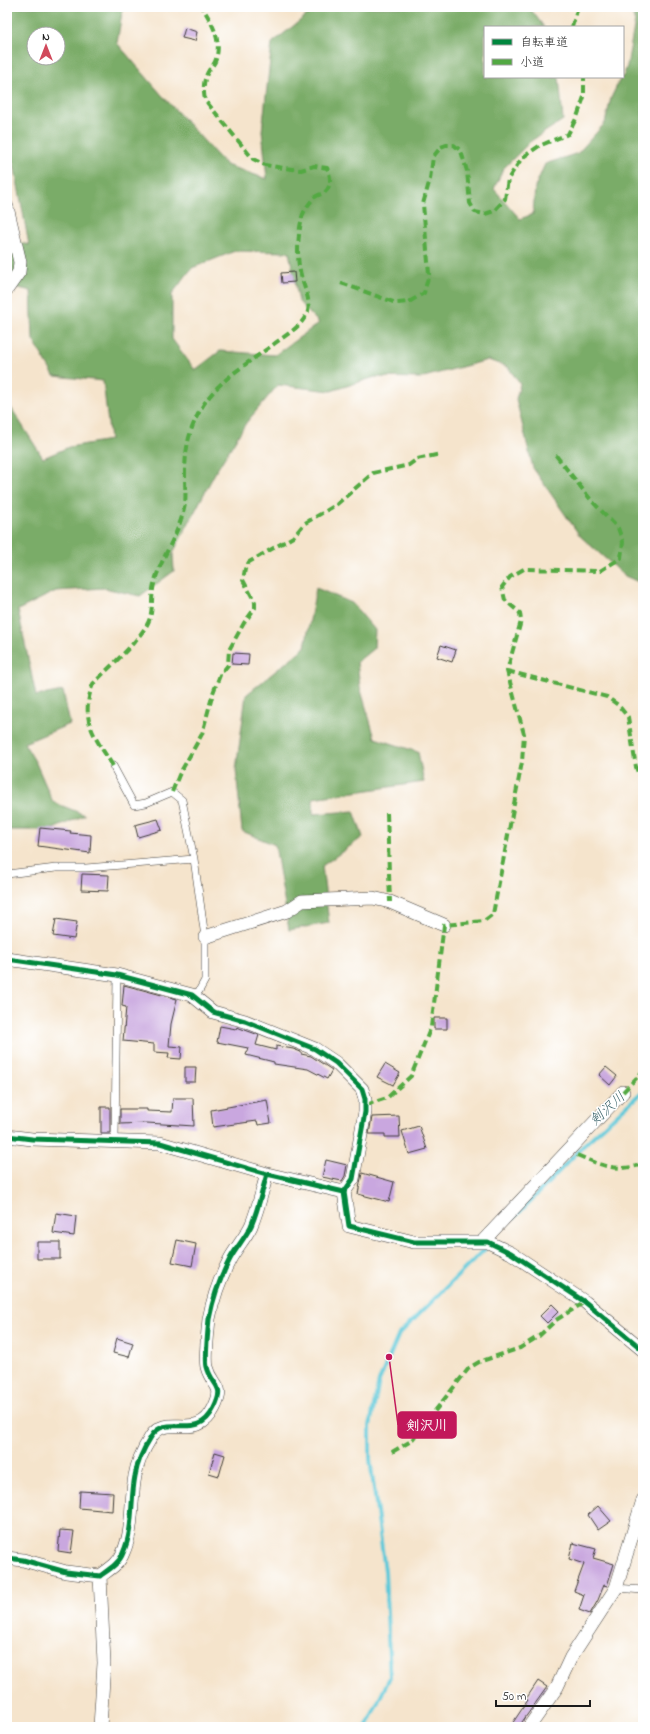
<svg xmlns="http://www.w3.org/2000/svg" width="650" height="1734" viewBox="0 0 650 1734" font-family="'Indie Flower','Klee One',sans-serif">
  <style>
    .forest { fill: #7aac67; stroke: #4b6442; fill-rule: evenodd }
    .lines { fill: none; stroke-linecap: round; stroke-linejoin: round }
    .stream { stroke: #5fc9d9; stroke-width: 4 }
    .building { fill: #c9a7df }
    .lane-casing { stroke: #3d3a36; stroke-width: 8 }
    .street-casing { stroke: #3d3a36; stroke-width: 14 }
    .lane { stroke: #fff; stroke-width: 7 }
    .street { stroke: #fff; stroke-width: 13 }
    .quiet { stroke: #52a943; stroke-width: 4; stroke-dasharray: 8 4; stroke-linecap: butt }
    .cycleway-casing { stroke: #fff; stroke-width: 8 }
    .cycleway { stroke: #00873e; stroke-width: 5 }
    .labels { text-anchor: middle; stroke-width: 3; stroke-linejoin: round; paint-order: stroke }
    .water-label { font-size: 14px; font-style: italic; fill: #376168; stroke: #fff }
    .leader { fill: none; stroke: #c2185b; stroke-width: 1.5 }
    .callout-dot { fill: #c2185b; stroke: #fff; stroke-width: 1.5 }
    .callout { fill: #c2185b; stroke: #c2185b; stroke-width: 1.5 }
    .callout-label { font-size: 14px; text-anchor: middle; font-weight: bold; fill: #fff }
  </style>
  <rect width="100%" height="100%" fill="#fff"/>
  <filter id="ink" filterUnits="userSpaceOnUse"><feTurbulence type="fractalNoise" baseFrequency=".025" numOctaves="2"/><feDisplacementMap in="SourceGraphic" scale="8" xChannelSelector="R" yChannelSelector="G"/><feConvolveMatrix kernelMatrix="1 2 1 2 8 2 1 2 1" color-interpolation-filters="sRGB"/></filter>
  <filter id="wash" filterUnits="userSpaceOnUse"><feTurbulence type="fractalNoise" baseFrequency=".012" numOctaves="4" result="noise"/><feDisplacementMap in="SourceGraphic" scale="16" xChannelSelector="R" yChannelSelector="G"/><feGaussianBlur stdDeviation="0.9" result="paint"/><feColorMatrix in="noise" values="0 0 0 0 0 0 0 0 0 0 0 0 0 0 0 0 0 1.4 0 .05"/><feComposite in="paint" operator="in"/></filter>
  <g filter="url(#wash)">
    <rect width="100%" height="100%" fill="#f5e4cc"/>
    <path class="forest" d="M7,7H123L117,43L161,94L226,165L267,179L262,131L272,43L317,7H529L544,27H485V77H559L563,120L531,141L503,169L494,189L520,219L533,214L535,187L545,164L578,153L605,123L611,98L621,77H623L627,66L635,21L630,7H643V584L625,576L580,536L533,468L516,399L520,384L508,367L488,360L420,378L375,377L331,391L278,385L246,423L215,473L173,553L174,571L140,596L104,588L56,591L18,610L36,696L63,691L70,724L24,743L36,763L53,802L85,815L51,830H7V413L10,406L43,458L69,447L110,440L103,381L54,376L33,340L31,291L7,285V240L29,245L14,164L7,156ZM34,34H58V58H34ZM235,251L289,252L299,302L319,323L275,355L220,351L195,370L172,339V294L192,268Z
      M316,588L352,603L375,630L374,648L357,662L360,687L375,738L418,752L424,782L313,798V814L354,811L363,837L322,866L329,923L289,930L275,845L242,831L236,770L246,695L305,647Z"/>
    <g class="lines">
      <path class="stream" d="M514,1218L587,1142L643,1091
        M366,1727L390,1677L385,1571L370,1459V1426L379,1381L399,1334L489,1245"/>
    </g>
    <g id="blocks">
      <path class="building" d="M185,28L197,32L195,41L182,38Z
        M294,272L295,282L282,283L281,273Z
        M441,645L456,650L452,662L437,657Z
        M233,653L249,654L248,665L232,664Z
        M158,819L162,830L138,837L135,825Z
        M40,828L71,831L70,833L91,835L90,853L38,846Z
        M82,874L109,875L108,891L81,890Z
        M56,919L77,922L74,939L53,936Z
        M124,985L177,999L171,1024L169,1046L182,1047L181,1059L168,1058L169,1053L154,1052V1044L123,1041L126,1007L122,1006Z
        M434,1018H447V1029H434Z
        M220,1026L236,1029L237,1027L242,1029L259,1035L256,1045L276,1050V1046L293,1049L301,1052V1054L311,1056L332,1070L327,1079L308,1069L274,1064V1062L246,1055L248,1048L217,1042Z
        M385,1064L400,1073L393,1085L377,1077Z
        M185,1067H196L195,1082H185Z
        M606,1067L617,1076L610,1085L599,1075Z
        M173,1098H193L194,1126L147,1123L120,1124V1109H147V1111L172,1112Z
        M267,1100L271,1123L258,1125L257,1121L213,1127L211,1110Z
        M101,1107H110V1133H101Z
        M399,1116L400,1137H385V1134H369L372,1117Z
        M419,1126L427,1149L409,1154L402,1131Z
        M326,1160L347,1165L345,1176L342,1181L322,1177Z
        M362,1173L394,1182L389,1202L358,1194Z
        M56,1213L76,1216L74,1236L53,1233Z
        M177,1240L196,1244L192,1266L172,1262Z
        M37,1242H60V1259H37Z
        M552,1304L559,1311L547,1323L540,1316Z
        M117,1338L133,1343L129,1357L113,1353Z
        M215,1452L225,1455L219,1476L209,1473Z
        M80,1491L113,1493L112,1511L79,1508Z
        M598,1506L611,1521L598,1530L588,1515Z
        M60,1530L74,1531L71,1553L58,1551Z
        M573,1543L596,1549L593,1558L614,1564L607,1586L604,1585L598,1600L590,1614L579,1610L584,1595L574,1591L584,1564L569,1559Z
        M538,1681L547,1687L522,1722L521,1727H510L528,1700L526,1699Z"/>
    </g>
  </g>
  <g filter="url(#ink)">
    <use href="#blocks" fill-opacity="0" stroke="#3d3a36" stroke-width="1"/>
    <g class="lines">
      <g class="lane-casing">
        <path id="lane" d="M113,766L134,805L146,803L172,792L182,800L194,859L205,937V980L199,991L192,995
          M7,874L56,868H86L194,859
          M115,1141L117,975
          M616,1588L643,1590"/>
      </g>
      <g class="street-casing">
        <path id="street" d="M7,207L20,262L19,272L7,289
          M205,937L287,911L302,901L373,898L390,902L444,925
          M7,959L117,975L192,995L213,1012L245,1021L315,1049L336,1063L362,1089L365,1099V1112L353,1179L344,1192
          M7,1136L32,1139L160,1143L267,1174L344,1192L349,1226L414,1242H488L511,1253L585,1302L643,1350
          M483,1241L623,1092
          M7,1558L23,1560L66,1572L100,1576C108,1570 119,1564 123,1553C134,1529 130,1502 135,1476C137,1463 144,1448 151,1437C167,1411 197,1443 214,1408C226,1384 212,1387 207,1367C205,1359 208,1329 209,1319C213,1298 220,1278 230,1259C236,1248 245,1238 251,1226C258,1210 262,1191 267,1174
          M100,1576L104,1663L100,1727
          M529,1727L557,1687L571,1657L616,1588L643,1500"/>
      </g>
      <use href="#lane" class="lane"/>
      <use href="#street" class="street"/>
      <path class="quiet" d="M572,27L578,7
        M341,283L396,303L409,302L424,293L429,274L423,204L430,179L433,157L441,147L446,145H454L461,151L467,171L470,203L475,212L485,214L494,211L505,199L508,179L522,158L539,146L568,134L577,117L584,97V77
        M507,671L607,697L618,705L628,717L636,767L643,786
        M113,766C95,737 79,720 93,684C110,666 131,649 145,628C155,614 150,600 154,584C161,557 180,533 185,504C186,495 185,486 185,477C185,447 189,426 206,401C222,378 251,361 274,344C286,335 303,326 308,311C311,299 303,286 301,275C296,258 298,235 302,217C304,210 310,202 315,197C318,195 321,194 324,193C332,187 331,176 327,168L314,166L301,170L284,168L265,165L253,159L205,100C203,89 203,80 209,70C212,67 215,63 216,59C222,41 212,22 202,7
        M172,792L179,775L202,734L213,693L220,675L228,665L229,650L244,623L255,608V602L243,580L245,569L249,562L293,537L305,523L336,505L373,473L409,465L417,459L441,454
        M387,813L390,902
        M623,1092L643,1071
        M366,1105L387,1098L411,1076L431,1027L444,925L484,921L493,914L522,762L524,734L507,671L521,621L520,613L505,600L502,587L510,577L524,569L600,571L621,558L623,542L618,528L591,500L554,453
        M577,1155C601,1165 616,1173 643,1164
        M392,1452L411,1441L469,1368L479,1362L520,1348L539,1336L556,1320L585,1302"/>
      <g class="cycleway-casing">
        <path id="cycleway" d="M7,959L117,975L192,995L213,1012L245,1021L315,1049L336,1063L362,1089L365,1099V1112L353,1179L344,1192
          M7,1136L32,1139L160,1143L267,1174L344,1192L349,1226L414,1242H488L511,1253L585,1302L643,1350
          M7,1558L23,1560L66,1572L100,1576C108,1570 119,1564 123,1553C134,1529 130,1502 135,1476C137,1463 144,1448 151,1437C167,1411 197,1443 214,1408C226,1384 212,1387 207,1367C205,1359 208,1329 209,1319C213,1298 220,1278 230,1259C236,1248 245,1238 251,1226C258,1210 262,1191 267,1174"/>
      </g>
      <use href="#cycleway" class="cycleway"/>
    </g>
  </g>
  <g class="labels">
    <g class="water-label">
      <text transform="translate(607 1108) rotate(-42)" y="5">剣沢川</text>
    </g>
  </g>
  <path class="leader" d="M389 1357L398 1425"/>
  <circle class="callout-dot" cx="389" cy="1357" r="4"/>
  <rect class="callout" x="398" y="1412" width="58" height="26" rx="4"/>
  <g class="callout-label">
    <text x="427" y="1430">剣沢川</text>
  </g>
  <rect width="650" height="1734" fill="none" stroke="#fff" stroke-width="24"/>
  <rect x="484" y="26" width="140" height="52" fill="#ffffff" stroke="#a4a4a4"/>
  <rect x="492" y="39" width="20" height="6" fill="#00873e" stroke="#a4a4a4"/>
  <text x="520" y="46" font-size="12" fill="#1c1c1c">自転車道</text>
  <rect x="492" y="59" width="20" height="6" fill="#52a943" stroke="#a4a4a4"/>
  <text x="520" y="66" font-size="12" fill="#1c1c1c">小道</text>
  <g transform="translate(46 46)"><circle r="19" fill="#ffffff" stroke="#a4a4a4"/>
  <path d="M0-3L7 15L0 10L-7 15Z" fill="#d1495b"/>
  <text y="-6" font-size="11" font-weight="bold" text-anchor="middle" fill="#1c1c1c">N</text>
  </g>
  <path d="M496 1700v6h94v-6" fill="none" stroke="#1c1c1c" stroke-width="2"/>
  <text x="502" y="1700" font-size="12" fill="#1c1c1c" stroke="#ffffff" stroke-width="3" paint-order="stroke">50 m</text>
</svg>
